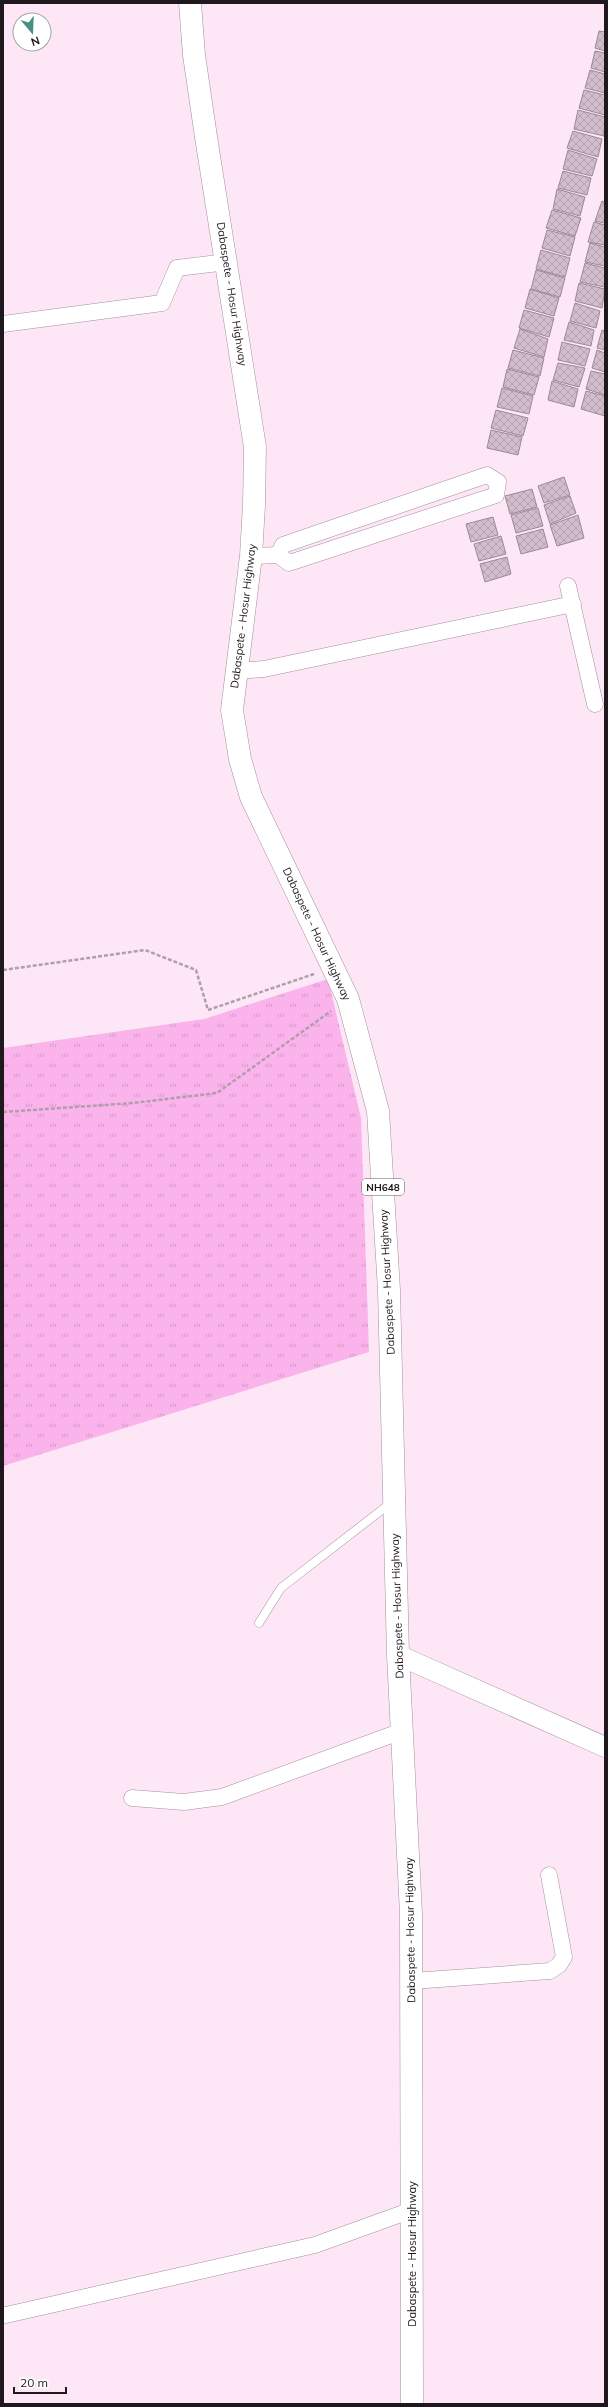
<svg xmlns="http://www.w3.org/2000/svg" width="608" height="2407" viewBox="0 0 608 2407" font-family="Mulish,sans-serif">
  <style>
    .grass { fill: url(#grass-tufts) }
    .building { fill: url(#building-cross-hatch); stroke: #9c8897 }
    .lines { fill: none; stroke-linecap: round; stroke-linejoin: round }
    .service-casing { stroke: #a3909e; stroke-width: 9 }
    .minor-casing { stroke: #a3909e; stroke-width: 17 }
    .tertiary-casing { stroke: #a3909e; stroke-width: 21 }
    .trunk-casing { stroke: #a3909e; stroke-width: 23 }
    .path { stroke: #af9fab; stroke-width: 2.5; stroke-dasharray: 4 2; stroke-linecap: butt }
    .service { stroke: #fff; stroke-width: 8 }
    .minor { stroke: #fff; stroke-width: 16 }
    .tertiary { stroke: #fff; stroke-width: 20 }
    .trunk { stroke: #fff; stroke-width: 22 }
    .labels { text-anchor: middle; stroke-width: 3; stroke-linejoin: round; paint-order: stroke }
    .shield { fill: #fff; stroke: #625d61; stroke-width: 1 }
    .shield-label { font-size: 10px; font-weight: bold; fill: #1f181d }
    .street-label { font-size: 11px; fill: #1f181d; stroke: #fff }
  </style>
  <defs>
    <pattern id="grass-tufts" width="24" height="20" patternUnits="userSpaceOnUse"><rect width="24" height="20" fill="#fbb3eb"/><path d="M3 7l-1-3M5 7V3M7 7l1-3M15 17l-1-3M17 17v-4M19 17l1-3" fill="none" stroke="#d799c9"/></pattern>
    <pattern id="building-cross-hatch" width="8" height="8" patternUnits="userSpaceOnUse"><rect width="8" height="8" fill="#d1bdcc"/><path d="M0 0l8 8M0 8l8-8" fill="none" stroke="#b3a2af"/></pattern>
  </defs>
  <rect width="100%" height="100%" fill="#fde7f7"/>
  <path class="grass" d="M328,979L361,1118L369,1352L3,1466V1048L204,1019Z"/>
  <path class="building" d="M599,31L605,32V51L595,48Z
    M595,51L605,53V72L591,68Z
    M590,70L605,74V93L585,88Z
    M584,90L605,95V115L579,108Z
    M578,110L605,117L604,136L574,129Z
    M573,131L602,139L598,157L567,148Z
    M568,150L597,159L592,176L563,169Z
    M563,171L591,178L587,195L558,188Z
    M557,189L585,197L580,216L553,209Z
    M602,201L605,202V223L595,221Z
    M552,210L581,218L575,236L546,228Z
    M594,222L605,225V245L588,242Z
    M547,230L575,237L570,256L542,248Z
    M590,243L605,247V266L585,262Z
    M541,250L570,258L565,277L536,269Z
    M585,263L605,268V287L580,282Z
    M536,270L565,278L560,297L531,289Z
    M579,283L605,289L602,308L575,301Z
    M530,289L559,298L554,316L525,308Z
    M575,303L600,311L596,328L570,321Z
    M524,310L554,318L549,337L519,328Z
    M569,322L594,330L591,346L564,340Z
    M520,329L548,339L544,357L514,348Z
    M602,330L605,331V350L597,348Z
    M562,342L590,349L585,366L558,360Z
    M513,350L544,358L540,376L508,368Z
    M597,350L605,353V372L592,368Z
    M558,363L585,368L579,387L553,380Z
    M507,369L539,377L534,395L503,387Z
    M591,371L605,374V395L586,389Z
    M552,381L578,389L574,407L548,400Z
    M502,388L533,396L529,414L497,407Z
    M586,391L605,396V416L581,409Z
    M496,410L528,418L523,436L491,428Z
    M491,430L522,437L518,455L487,448Z
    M564,477L570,495L544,503L538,486Z
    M532,489L537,507L510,514L505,496Z
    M570,496L576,513L550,524L544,505Z
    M538,508L543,526L516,533L511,515Z
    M578,515L584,538L557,546L550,525Z
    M493,517L498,535L471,542L466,524Z
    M543,529L548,547L521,554L516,536Z
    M501,536L506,554L479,561L474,544Z
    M507,557L511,574L485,582L480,564Z"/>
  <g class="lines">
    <g class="service-casing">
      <path id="service" d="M259,1623L281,1588L392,1502"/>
    </g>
    <g class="minor-casing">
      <path id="minor" d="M3,324L162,303L177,268L227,262
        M251,556L278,555L289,563L496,495L498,482L487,475L283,545L278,555
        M568,586L595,704
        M237,671L264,669L573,604
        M132,1798L184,1802L222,1797L402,1731
        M412,1981L550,1971L559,1965L564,1957L549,1875
        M6,2315L315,2245L412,2210"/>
    </g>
    <g class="tertiary-casing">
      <path id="tertiary" d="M398,1655L605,1747"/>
    </g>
    <g class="trunk-casing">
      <path id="trunk" d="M190,3L194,55L206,137L255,447L254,505L251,556L232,710L240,759L251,797L348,999L378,1111L389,1290L398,1655L411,1914L412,2404"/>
    </g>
    <path class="path" d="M3,970L145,950L196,970L208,1010L314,974
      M3,1112L133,1103L217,1093L331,1011"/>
    <use href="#service" class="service"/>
    <use href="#minor" class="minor"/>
    <use href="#tertiary" class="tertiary"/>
    <use href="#trunk" class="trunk"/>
  </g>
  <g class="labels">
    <rect class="shield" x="362" y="1179" width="42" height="16" rx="3"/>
    <g class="shield-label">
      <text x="383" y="1191">NH648</text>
    </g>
    <g class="street-label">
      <text transform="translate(232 294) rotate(81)" y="4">Dabaspete - Hosur Highway</text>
      <text transform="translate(243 616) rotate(-83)" y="4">Dabaspete - Hosur Highway</text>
      <text transform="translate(317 934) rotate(65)" y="4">Dabaspete - Hosur Highway</text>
      <text transform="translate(387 1282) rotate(-93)" y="4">Dabaspete - Hosur Highway</text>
      <text transform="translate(397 1606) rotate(-92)" y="4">Dabaspete - Hosur Highway</text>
      <text transform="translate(410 1930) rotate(-91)" y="4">Dabaspete - Hosur Highway</text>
      <text transform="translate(412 2254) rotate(-90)" y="4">Dabaspete - Hosur Highway</text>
    </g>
  </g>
  <rect width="608" height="2407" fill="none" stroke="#1f181d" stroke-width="8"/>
  <g transform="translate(32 32) rotate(161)"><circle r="19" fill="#ffffff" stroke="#a5a3a5"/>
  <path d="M0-3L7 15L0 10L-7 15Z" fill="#488e85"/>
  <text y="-6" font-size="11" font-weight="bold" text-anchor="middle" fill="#1f181d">N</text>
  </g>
  <path d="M14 2387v6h52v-6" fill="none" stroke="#1f181d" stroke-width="2"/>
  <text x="20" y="2387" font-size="12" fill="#1f181d" stroke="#ffffff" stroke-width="3" paint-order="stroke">20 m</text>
</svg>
